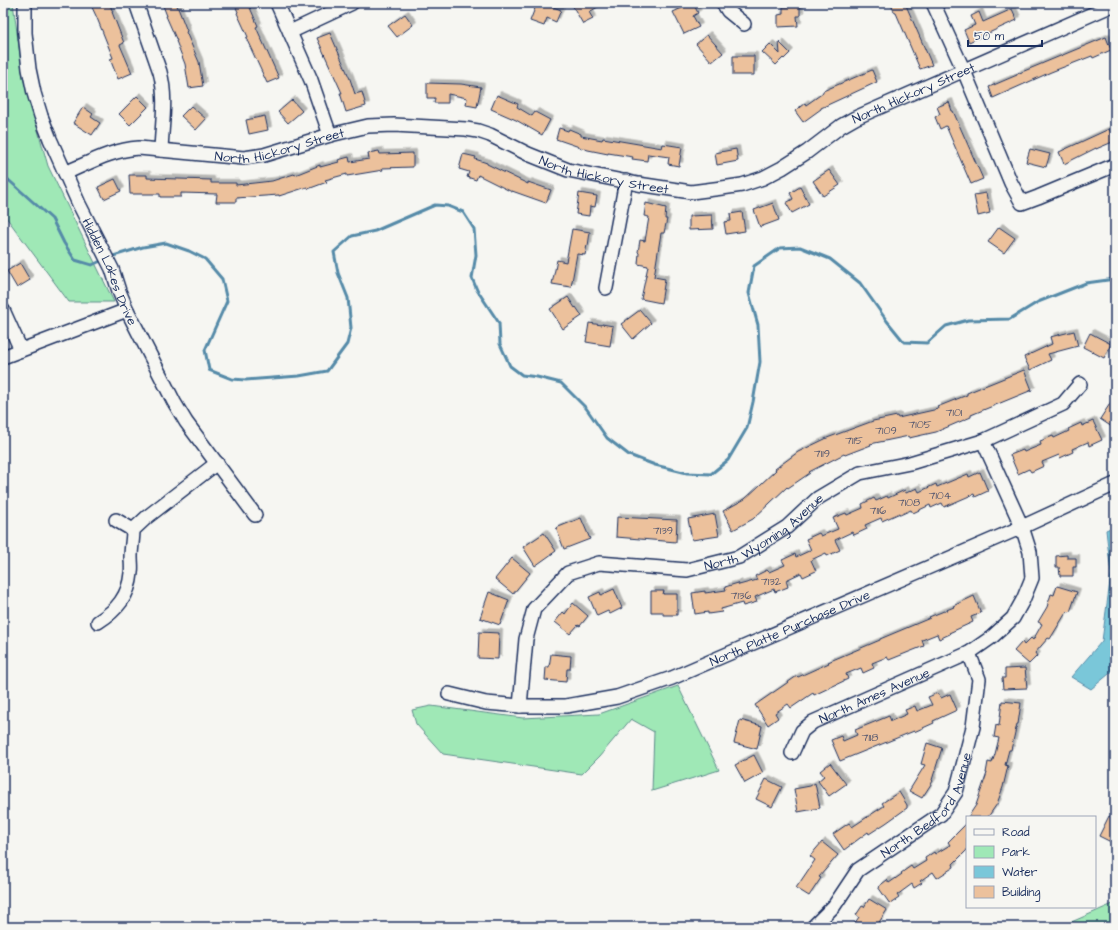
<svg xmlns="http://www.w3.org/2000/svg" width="1118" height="930" viewBox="0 0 1118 930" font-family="'Architects Daughter',sans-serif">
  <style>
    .green { fill: #9fe8b6; stroke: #5d8c8a }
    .water { fill: #7ac7d9; stroke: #548aa8 }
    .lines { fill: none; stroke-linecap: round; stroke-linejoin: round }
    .stream { stroke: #548aa8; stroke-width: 3 }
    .building { fill: #ecc19c; stroke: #1b2f5e; filter: url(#shadow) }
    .minor-casing { stroke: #1b2f5e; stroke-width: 16 }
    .minor { stroke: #f6f6f2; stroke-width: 13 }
    .labels { text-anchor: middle; stroke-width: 3; stroke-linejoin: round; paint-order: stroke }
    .number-label { font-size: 11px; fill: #4f546e }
    .street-label { font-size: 13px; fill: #1b2f5e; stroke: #f6f6f2 }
  </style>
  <defs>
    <filter id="shadow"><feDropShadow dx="3.5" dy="-3.5" stdDeviation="0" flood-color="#0004"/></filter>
  </defs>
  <rect width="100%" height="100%" fill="#f6f6f2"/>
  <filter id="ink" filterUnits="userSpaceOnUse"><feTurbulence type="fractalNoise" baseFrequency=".025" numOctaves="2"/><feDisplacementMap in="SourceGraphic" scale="8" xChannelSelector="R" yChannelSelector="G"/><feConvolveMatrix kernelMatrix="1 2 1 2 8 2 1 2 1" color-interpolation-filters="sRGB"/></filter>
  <g filter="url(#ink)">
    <path class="green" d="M3,3H13L23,77L48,166L114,302H69L3,213Z
      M678,686L719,770L652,791L654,732L631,719L599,757L582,774L443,754L416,724L412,710L431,706L523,718L599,714Z
      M1115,903V927H1060Z"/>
    <path class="water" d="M1115,526V669L1091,689L1071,677L1102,641L1111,574L1106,530Z"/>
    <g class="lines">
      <path class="stream" d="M3,175L52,219L64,243L75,260L92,265L103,260
        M110,257L143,247L166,243L189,251L205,259L222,279L227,301L205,350L209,370L232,379L246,380L299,376L327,371L347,344L351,328L348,298L338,273L334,252L352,236L375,231L435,205L448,206L463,212L474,229L476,255L472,278L477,290L499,323L500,344L510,366L522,375L537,377L561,383L586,408L607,438L629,455L655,465L687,473L711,474L728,460L747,428L753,402L760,362L758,325L749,293L754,266L780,248L800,247L830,259L860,283L887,321L904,342L927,343L946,326L968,320L1010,319L1038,302L1086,283L1115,279"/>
    </g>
    <path class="building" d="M90,3H109L113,12H112L124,43L120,45L132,73L118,79L110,59L113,58L97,18Z
      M162,3H176L187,31L186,32L199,62L203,86L189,88L185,64L176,41H177L166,16H167Z
      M234,3H248L258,26L256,27L279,78L267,83L246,38L248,37L237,13L238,12Z
      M537,3H543L561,10L556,22L547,18L544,26L530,21Z
      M571,3H605L589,12L593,19L583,24Z
      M693,3L698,13L693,16L699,27L684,34L673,12Z
      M890,3H905L932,65L920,69L896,13H895Z
      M800,6V16H797L798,26L778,27V15L783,14V7Z
      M1012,9L1017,20L969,42L964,30L975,25L971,16L979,12L983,22Z
      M405,14L413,25L397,37L388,26Z
      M330,33L350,79L355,94L362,92L366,106L346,112L340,93H342L317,38Z
      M707,35L723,53L712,62L696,44Z
      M1106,37L1111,50L1093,58L1092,56L1051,72L993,98L989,87L1017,75V74Z
      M779,42L790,53L784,59L783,58L776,65L762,52L770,44L780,54Z
      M733,56H754V75H733Z
      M872,70L877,82L821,108V109L803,122L795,111L805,103L806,105L823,93V91Z
      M427,83L461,84L481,87L477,107L466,105L467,98L448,94V103H434L435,98H427Z
      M497,95L518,104L517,107L532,116L535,112L550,120L542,135L516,120L491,109Z
      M137,96L148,107L130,125L119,114Z
      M292,100L302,111L288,123L278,112Z
      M949,102L952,111H953L983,179L971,184L946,126L940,129L935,117L940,114L937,107Z
      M191,106L206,119L196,130L181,116Z
      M83,107L93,114L91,117L100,123L92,135L73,123Z
      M265,116L268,130L249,134L246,120Z
      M559,128L568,131L569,129L581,134V136L602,140L603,138L662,148L663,144L682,147L679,166L668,164L669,157L648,154L647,161L632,159L633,157L608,153V154L588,150L556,139Z
      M1109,129L1115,141L1096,149V148L1064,164L1059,152Z
      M736,149L738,161L717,165L715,153Z
      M1030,149L1050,154L1046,167L1026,162Z
      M379,151L380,154L413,153V167L382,168L383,170L347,176V174L325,180L327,182L308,189L307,187L279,196V195L236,198V202H216L217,194L181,193V197H160V194H130L129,175H147V178L211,180V183H236V185L272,181L294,174L295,175L320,165V167L339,162L338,160L349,157L350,162L369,159L368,153Z
      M463,154L476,157L475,159L487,163V164L528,184V182L551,190L546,203L512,191V192L478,175L476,180L467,177L469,172L459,169Z
      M829,170L840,185L823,196L813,181Z
      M115,179L121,191L104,199L98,187Z
      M800,187L809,204L792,213L786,203L793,199L790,193Z
      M579,193L597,196L595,207L590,206L589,216L576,214Z
      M986,193L990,213L978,216L974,195Z
      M646,203L666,208L665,219H667L664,233H661L654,277L665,279L661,303L641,299L648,266L638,264L639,253L638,252L640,240L645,241L649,217L644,216Z
      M773,203L779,220L760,227L754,210Z
      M742,212L745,231L726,234L724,222L731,221L730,214Z
      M712,215L713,229L689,230V216Z
      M999,227L1015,238L1004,253L988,242Z
      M572,229L590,232L588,246L587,245L585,255L577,254L571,287L552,284L557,260L566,262Z
      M20,263L30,280L17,288L7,271Z
      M568,297L575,308L576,307L582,316L563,329L550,309Z
      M640,310L651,323L633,339L621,324Z
      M589,323L602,325V324L613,326L610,346L586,342Z
      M1074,331L1078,346L1048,354L1051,360L1030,370L1024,357L1052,344L1050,337Z
      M1090,333L1111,344L1104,358L1083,347Z
      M1024,370L1032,390L971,415V417L936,432L909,438V436L870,444L871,445L845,455L844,454L809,472L810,473L788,488L787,487L753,519L733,530L723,511L745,499L776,470L775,469L798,452L827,438L873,421L897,416L898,418L938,409L937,407L967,395V393Z
      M1115,396V429L1100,419Z
      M1093,421L1102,440L1089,446L1088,442L1072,449L1073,452L1060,458L1059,455L1042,462L1044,466L1031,472L1029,469L1018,474L1010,455L1023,450L1024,452L1041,445L1040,441L1053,436L1054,438L1069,431L1068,429L1081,423L1082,426Z
      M980,472L988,491L975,497L974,494L944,507L942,503L931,508L930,505L913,513L911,510L900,515V513L882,521L881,518L865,525L867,529L854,535L852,532L835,540L840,550L827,556L826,553L811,560L816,571L803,577L801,573L786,580L788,587L775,592L774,589L755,597L757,602L743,606L742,603L721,609L722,612L708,614V612L695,614L692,593L705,591V593L726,590L725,587L738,583L739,585L757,580L755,576L767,570L769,572L785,565L782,560L795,554L796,557L811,550L806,539L819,533L821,536L838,529L833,518L846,513L847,515L863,508L862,504L874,498L876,501L887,496L888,498L905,490L906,493L917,488L919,492L936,484L937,487L968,474L969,477Z
      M715,514L719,536L692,540L688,519Z
      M617,517L677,520L676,542L616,537Z
      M581,518L590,539L564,549L556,528Z
      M544,533L556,551L535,566L523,547Z
      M1067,555V558H1076V567H1073V576H1060L1059,567H1056V556Z
      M512,558L530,573L513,594L495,579Z
      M1057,586L1077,592L1070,612L1067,611L1050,639L1048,638L1035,653L1037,656L1029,664L1014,651L1022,642L1024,645L1031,638L1033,640L1042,624L1038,622L1047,607L1051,594L1054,595Z
      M614,589L622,608L610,614L608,611L597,616L589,597L600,592L601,595Z
      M651,591H664L663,594H677V615H663V612H651Z
      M489,592L509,600L500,625L480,618Z
      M974,596L981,613L971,617L973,622L949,633L950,634L939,639L937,634L922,640L924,646L889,660L887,657L872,663L874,668L863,673L861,668L846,674L848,679L814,695L813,693L791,708L788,704L775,713L778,718L768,725L755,705L797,676L798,677L829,663L828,662L880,640V639L930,618L929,617L954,607L953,606Z
      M573,603L588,616L580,626L578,625L570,634L555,622L563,612L565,614Z
      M479,632L499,633L498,659L478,658Z
      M551,654L571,656L570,669H567L566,682L545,680L546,667H549Z
      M1025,668L1027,688L1003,689L1002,678H1005V669Z
      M938,693L941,698L950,694L957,710L933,721L934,723L914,732V731L840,761L831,740L841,736L843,741L857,735L855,730L889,716L891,721L907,714L905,710L915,706L917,711L932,705L928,697Z
      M1002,701L1021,703L1018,724H1017L1011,750H1009L1005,765L1008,766L1003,787L997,804L988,817H968L976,805L987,773H986L988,762L992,763L995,754L999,738L994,737L996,725L999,726Z
      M740,720L762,726L757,749L734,743Z
      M927,743L942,748L932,780L933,781L922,798L909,791L925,765L921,764Z
      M754,755L763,773L745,783L735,765Z
      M830,763L846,784L829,796L818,781L824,776L820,771Z
      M766,779L782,787L772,807L756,799Z
      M815,783L820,808L798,812L794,789L810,786Z
      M899,792L907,805V808L886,823L869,834L868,832L844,850L833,834L849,823L852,827L884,806L882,803Z
      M1109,816L1115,819V844L1099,836Z
      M967,823V850L953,864L954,867L937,878L933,872L920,881L922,883L914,888L912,884L897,895L899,898L890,904L878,887L887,880L889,883L902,874L901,873L911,866L913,869L926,861L925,858L934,852L935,854L950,845L948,842Z
      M822,842L838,855L819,877L821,878L809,896L796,888L815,860L810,856Z
      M869,899L887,910L876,927H852L859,917L856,915L862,906L864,907Z"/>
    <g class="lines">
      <g class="minor-casing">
        <g id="minor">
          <path id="s1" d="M25,3V33L29,69L34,93L41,116L50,139L79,204L112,269L119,291L127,310L174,402L186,422L255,515"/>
          <path d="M136,3L160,72C167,98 162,124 161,150"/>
          <path d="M277,3L311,80L330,135"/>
          <path d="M723,3L728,11L744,24"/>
          <path d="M933,3L964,71L1011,183L1022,203L1038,197L1115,165"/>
          <path d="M290,32L352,3"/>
          <path id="s2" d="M65,173C91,162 111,150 139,148L244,158L264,155L330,135L368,126L394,125L466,129L478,131L490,135L528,154L568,170L638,184L691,192L722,188L742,185L763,178L782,168L807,152L841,126L855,118L1115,4"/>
          <path d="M606,288L626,181"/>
          <path d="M3,310L21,350"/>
          <path d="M3,357L127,310"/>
          <path d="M116,520L133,530"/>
          <path d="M98,622C117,610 129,596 131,573C132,568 131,562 131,557C131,548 133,539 133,530L147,517L217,463"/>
          <path id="s3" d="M449,694L486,703L520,706H566L617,697L672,678L1022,527L1115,484"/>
          <path id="s4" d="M520,706L526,639L534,609L568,573L599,563L687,570L739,557L787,527L818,498L860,473L910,463L983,441L1063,404L1080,384"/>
          <path id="s5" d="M792,753L802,731L813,722L969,653L992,637L1013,618L1023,600L1032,578L1030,552L1022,527L983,441"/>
          <path id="s6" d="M813,927L834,906L858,870L941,814L956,792L973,727L979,679L969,653"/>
        </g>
      </g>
      <use href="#minor" class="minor"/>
    </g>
  </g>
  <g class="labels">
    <g class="number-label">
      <text x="954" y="416">7101</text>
      <text x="920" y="428">7105</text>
      <text x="886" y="434">7109</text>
      <text x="854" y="444">7115</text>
      <text x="822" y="457">7119</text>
      <text x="940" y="499">7104</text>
      <text x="909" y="506">7108</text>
      <text x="878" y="514">7116</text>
      <text x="663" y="534">7139</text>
      <text x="771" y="585">7132</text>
      <text x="741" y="599">7136</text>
      <text x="870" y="741">7118</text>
    </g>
    <g class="street-label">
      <text dy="5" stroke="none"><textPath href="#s2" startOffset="893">North Hickory Street</textPath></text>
      <text dy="5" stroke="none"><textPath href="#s2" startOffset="221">North Hickory Street</textPath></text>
      <text dy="5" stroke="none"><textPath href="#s2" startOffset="557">North Hickory Street</textPath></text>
      <text dy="5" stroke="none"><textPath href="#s1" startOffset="285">Hidden Lakes Drive</textPath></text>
      <text dy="5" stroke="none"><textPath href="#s4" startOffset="356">North Wyoming Avenue</textPath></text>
      <text dy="5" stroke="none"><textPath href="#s3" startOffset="356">North Platte Purchase Drive</textPath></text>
      <text dy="5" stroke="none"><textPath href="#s5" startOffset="105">North Ames Avenue</textPath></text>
      <text dy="5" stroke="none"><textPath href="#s6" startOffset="171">North Bedford Avenue</textPath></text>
    </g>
  </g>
  <rect width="1118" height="930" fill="none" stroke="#f6f6f2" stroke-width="16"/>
  <rect x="8" y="8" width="1102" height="914" fill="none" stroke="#1b2f5e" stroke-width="1.5" filter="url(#ink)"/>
  <rect x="966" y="816" width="130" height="92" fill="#f6f6f2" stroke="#9ea6b7"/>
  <rect x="974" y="829" width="20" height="6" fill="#f6f6f2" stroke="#9ea6b7"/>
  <text x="1002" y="836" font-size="12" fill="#1b2f5e">Road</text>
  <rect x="974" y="846" width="20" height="12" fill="#9fe8b6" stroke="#9ea6b7"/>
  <text x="1002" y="856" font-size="12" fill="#1b2f5e">Park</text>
  <rect x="974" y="866" width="20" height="12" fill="#7ac7d9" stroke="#9ea6b7"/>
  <text x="1002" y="876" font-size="12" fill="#1b2f5e">Water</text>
  <rect x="974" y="886" width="20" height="12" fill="#ecc19c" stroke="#9ea6b7"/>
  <text x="1002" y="896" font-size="12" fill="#1b2f5e">Building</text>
  <path d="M968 40v6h74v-6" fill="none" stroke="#1b2f5e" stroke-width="2"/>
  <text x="974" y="40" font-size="12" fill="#1b2f5e" stroke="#f6f6f2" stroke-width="3" paint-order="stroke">50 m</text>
</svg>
